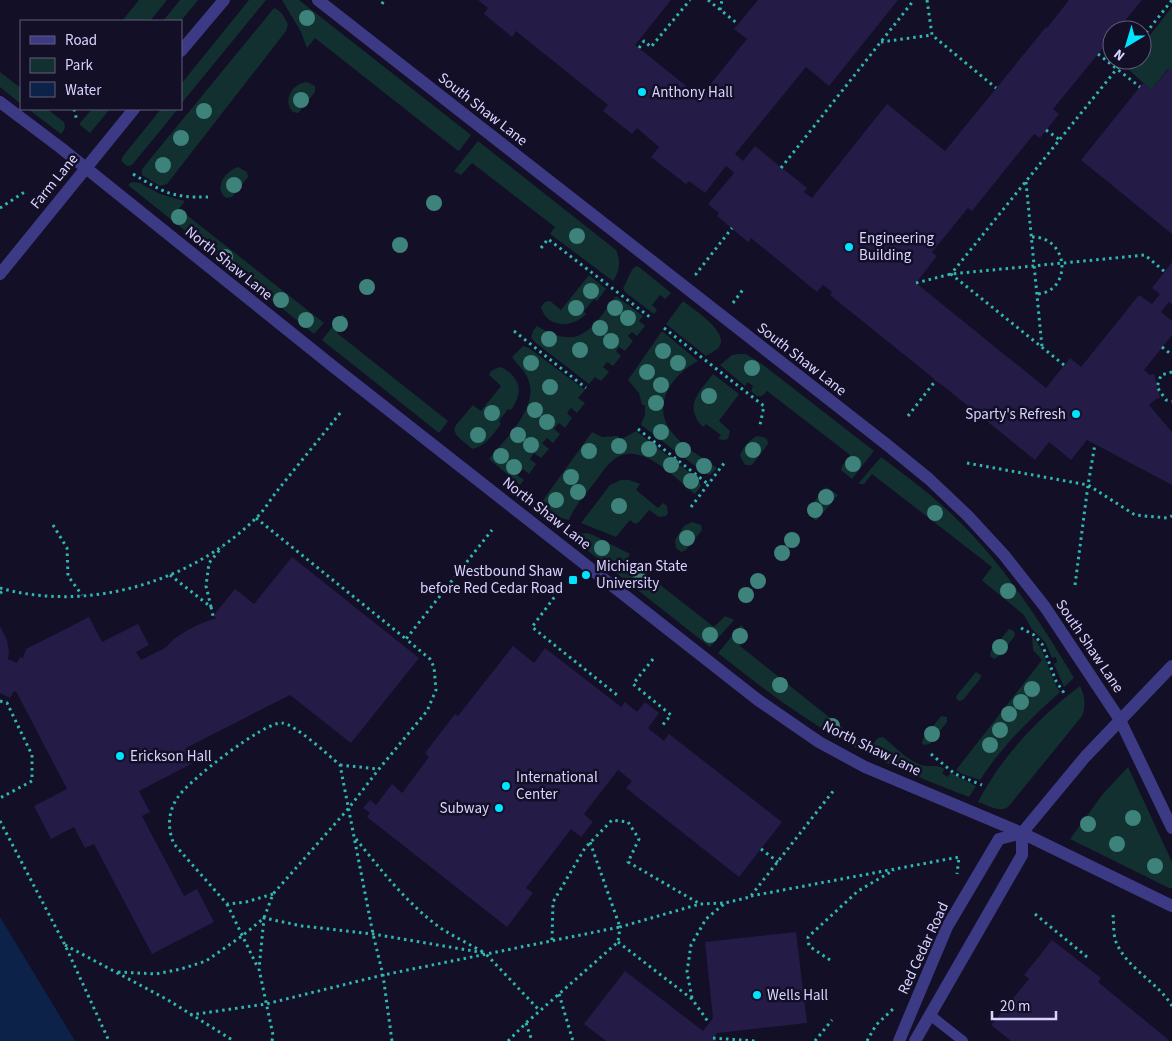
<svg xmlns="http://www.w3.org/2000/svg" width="1172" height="1041" viewBox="0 0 1172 1041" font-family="'Source Sans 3',sans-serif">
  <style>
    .green { fill: #12302f }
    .water { fill: #0c2248 }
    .building { fill: #241b47 }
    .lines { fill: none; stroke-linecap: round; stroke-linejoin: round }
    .path { stroke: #2fb8b0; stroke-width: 3; stroke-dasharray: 2.5 4; stroke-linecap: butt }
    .service { stroke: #3d3a85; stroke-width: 10 }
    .minor { stroke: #3d3a85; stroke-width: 12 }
    .tertiary { stroke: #3d3a85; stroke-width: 12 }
    .path-bridge { stroke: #2fb8b0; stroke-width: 3; stroke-dasharray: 2.5 4; stroke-linecap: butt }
    .tree { fill: #3d827b }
    .poi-dot { fill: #00e5ff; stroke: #130f26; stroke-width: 2 }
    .labels { text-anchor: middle; stroke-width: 5; stroke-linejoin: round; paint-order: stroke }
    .poi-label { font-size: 15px; fill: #d9d4ff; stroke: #130f26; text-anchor: start }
    .street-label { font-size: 15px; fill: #d9d4ff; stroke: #130f26 }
  </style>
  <rect width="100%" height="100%" fill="#130f26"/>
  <path class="green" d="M139,0H167L150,21H122Z
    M180,0H198L181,21H163Z
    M249,0H266L181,104V84Z
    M282,0H299L471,135L459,151L457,150L315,38L307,48L301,32Z
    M1172,7V71L1168,69L1151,90L1127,68L1130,60H1142V45Z
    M274,8C282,11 284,17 288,24L286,31L167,184L160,186L142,175V169Z
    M0,72L21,88V104L0,87Z
    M307,82L315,86V92L300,111L298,113L293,112C282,101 292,83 307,82Z
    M28,109H47L64,122L65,128L61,134Z
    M92,109H110L90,133L80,125V123Z
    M161,109H178L132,165L127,166L121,161L123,156Z
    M478,141L616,250C621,261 620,271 613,281L550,234L555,227L472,163L461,175L454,171Z
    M238,167L247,172L248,177L232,197L226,198C213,188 225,171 238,167Z
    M132,182L140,183L160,194L185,201L179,209L324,323L314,334L128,185Z
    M636,266L639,267L671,293L665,299L660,295L652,305L657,310L654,314L625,292L623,288C628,281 629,271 636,266Z
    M589,275L606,289L597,301L594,299L584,311L586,314C573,328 547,329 541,307L545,302L550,301L561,310Z
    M616,296L643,316L639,321L645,326L637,336L632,332L628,336L633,341L625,351L619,347L616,351L621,356L613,366L607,362L603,367L609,372L601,381L595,377L589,384L536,343L531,338L533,331L537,326C581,352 591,329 616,296Z
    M683,301C693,309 730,332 719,347C716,351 710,353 706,356L666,324Z
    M342,314L347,319L337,333L448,421L439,433L322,340Z
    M662,331L698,361C673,374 651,404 671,431C682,447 703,457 717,468L710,475L704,473L641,425L645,414V405H642L639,393L628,380Z
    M523,346L529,348L585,390L578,398L585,403L577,413L571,408L567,413L572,418L565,428L559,423L554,429L560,434L553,443L547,438L542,443L549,449L541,458L534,453L530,459L536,464L529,474L523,469L517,475L524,480L520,485L489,459C505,439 540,407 528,379C525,370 517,365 512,357Z
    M739,354H746L762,364L874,451L852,479L841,470L842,466L850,455L767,391L762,396H757L751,391L753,386L748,382L745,386L720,365L732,355Z
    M499,367C504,368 506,370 510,373C523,385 520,397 511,410L508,409L499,421L501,424C493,434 486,446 472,449L457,436L454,430L456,425L473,405L481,411L501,386L489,375L491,371Z
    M713,374L739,394L719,421L730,431L728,439L724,440L718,439L721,435L706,424L703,427C683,406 699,392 713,374Z
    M636,431L698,479L701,486L695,494C676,479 642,441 616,458C607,464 601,474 595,482C586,494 574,506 569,520L561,518L541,503L592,432L602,437L618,436L620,440Z
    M757,436L763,437L767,439L768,444L752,465H745L740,456C743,447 749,440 757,436Z
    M881,457C902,473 924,489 944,507C995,553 1033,610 1068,668L1074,678L1064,687L1054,664L1057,662L1056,657L1052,658L1045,642L1031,628L1024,615L984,582L982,580L992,567L872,474L864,484H858Z
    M621,480H629L640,484L636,490L658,508L663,503L667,506L668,513L666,516L659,517L649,510L639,522L635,524L630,520L616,537L581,523L610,485Z
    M826,487L838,495L816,521L807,512L808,509Z
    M692,522L701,525L702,530L686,550L681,552L676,548L675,540L684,526Z
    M587,533L595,536L630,554L627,559L714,627L725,616L734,620L710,647L588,551L580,540L579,534Z
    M741,625L747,632L746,638L740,646L869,749L878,738L883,737C894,746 906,759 919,764C930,769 934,763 945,769L942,773L947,777L951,773L976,786L969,797C925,780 881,763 840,739C796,714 757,684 718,653Z
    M1009,629L1014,631L1015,634L1014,637L999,656L994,659L990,656L991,651Z
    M1032,636C1047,652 1048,674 1060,692C1030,719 1002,746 980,780L962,774L956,770L1042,660L1033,650Z
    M976,672L981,675L980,679L963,700L959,701L956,698L957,695Z
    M1080,686C1085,696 1086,705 1082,716L1009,806C1001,814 988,805 978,802C1001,757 1040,716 1080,686Z
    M941,716L947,717V722L930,744L924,745L922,743L923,739Z
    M1128,767L1172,862V888H1169L1070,839L1102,795Z"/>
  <path class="water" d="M0,917L75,1041H0Z"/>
  <path class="building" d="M478,0H671L635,45L700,97L747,39L734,29L758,0H898L829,86L806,67L735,154L743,161L755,146L807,188L804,192L812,198L887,104L945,151L1046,27L1047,28L1069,0H1142L1117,30H1112V37L1053,109L1059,114L1040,138L1034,134L972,211L968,208L932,252L937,256L916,283L1046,388L1070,358L1081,367L1139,295L1152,304L1160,294L1152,288L1172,262V304L1169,302L1161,312L1172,321V335L1144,370L1150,375L1154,374L1160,398L1156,399L1149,405L1172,432V485L1087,440L1071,460L1049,442L1035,460L830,295L832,292L823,285L817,292L751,238L748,242L717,216L719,213L708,204L734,173L730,169L726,166L705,193L689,181L686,184L651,157L659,147L637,128L632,134L603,111L608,105L516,31L512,37L484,14L488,8Z
    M1169,69L1172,71V234L1081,160L1143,83L1151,90Z
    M292,557L419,658L351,743L290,695L186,748L193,763L139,791L150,812L142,816L184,896L197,889L214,922L152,954L94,844L85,848L74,827L51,839L34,806L67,789L17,693L14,691L10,698L0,693V626L7,640L9,652L8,659L17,663L20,657L23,658L26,649L89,617L102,642L138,624L149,645L136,652L141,660L165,648L175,638L188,630L202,623L217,618L213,616L235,589L254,604Z
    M513,646L534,663L545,648L621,707L625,702L637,712L645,702L659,713L648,728L664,741L669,734L782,822L739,877L626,788L632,781L618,770L584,814L593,822L581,837L571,829L526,888L533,893L507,927L367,817L370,813L363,808L370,800L376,805L392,784L402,793L429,757L425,753L455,714L458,716Z
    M796,932L807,1023L717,1033L713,1038L717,1041H606L584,1024L625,971L703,1031L713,1018L705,942Z
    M1052,940L1101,978L1098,982L1170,1041H1011L991,1025L1029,979L1024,975Z"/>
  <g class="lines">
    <path class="path" d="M708,0L738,24
      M927,0L932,35L996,88
      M382,4L384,0
      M720,10L722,0
      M1142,38L1172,0
      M881,42L932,35
      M639,48L644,41L651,47L690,0
      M74,109L77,121
      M1046,130L1060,140
      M781,168L914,0
      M133,174C163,192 172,198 208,197
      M1026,182L1042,347
      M0,208L26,191
      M1032,237C1070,237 1072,292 1037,294
      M541,248L548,239L651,318
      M697,275L696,274L732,228
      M916,283L951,274L1145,255L1165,272
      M733,303L744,288
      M664,328L764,406L760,425
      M514,331L586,388
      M1162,347L1172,355
      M1064,365L951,274L1124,60
      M1172,372L1161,375L1157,387L1166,400L1172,401
      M908,416L936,380
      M638,429L708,484
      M967,463L1088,485L1135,515L1167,518L1172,516
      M691,507L725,462
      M256,518L406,639
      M53,525L67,548L68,576L82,595
      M170,575L211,607L213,616
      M1075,585L1088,485L1095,444
      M562,587L532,627L617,695
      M0,588C88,613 192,582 256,518C264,511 270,500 277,491C298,465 320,438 341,412
      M0,593L5,590
      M211,607L206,586L209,563L222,547
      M1021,628L1034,635L1042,644L1056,681L1064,693
      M653,659L633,684L671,715L661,727
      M0,701L7,703L32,755V781L0,798
      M931,754L955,774L982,785
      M340,765L378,769
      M0,821L65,945L109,1041
      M356,839C382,871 408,905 442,929C455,937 469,944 483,952
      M761,849L778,862
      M273,894L246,902L227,904L174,844C167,828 168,811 178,797C188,781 265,721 282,723C295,724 328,755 340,765L373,934L383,975L392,1041
      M751,896L959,857L957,874
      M227,904L258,968
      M1035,914L1087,957
      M1113,915C1114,923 1113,934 1116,942C1127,969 1158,982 1172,1006
      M552,940L553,902L585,848L612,820L628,822L639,839L628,862L700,904
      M618,942L692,999L709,1023
      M65,945L168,1000L234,1041
      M830,960L809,946L808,937L858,891L894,870
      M118,972L156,974L181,969L206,961L242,936L264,918L273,894L348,809L379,769L427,711L436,690L434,667L430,659L406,639L492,530
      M559,994L573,1041
      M692,998L687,972L691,945L706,919L725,903
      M190,1015L266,1004L383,975L620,927L590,842
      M526,1023L532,1041
      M713,1038L755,1041
      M272,1041L273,1035L259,969L264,918L302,926L373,934L485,953L540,1011
      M508,1041L526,1023L618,942L620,927L700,904L725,903L750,897L834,790
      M815,1041L832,1020
      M867,1041L876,1025L894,1008"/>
    <path class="service" d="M930,1015L963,1041"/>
    <path class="minor" d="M899,1041L947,927L999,839L1022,833V855L915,1041"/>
    <path class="tertiary" d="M318,0L886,444L929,479L968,516L1004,555L1045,607L1120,720L1172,828
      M181,51L224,0
      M0,102L61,148L335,368L758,700L819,742L865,767L1022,833L1172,906
      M0,274L134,109
      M1022,833L1085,757L1172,666"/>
    <path class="path-bridge" d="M1098,54L1140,87"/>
  </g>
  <g class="tree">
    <circle cx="307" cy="18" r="8"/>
    <circle cx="301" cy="100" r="8"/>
    <circle cx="204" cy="111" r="8"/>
    <circle cx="181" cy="138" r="8"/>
    <circle cx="163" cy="165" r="8"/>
    <circle cx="234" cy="185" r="8"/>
    <circle cx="434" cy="203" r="8"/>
    <circle cx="179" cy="217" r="8"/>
    <circle cx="577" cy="236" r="8"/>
    <circle cx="400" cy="245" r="8"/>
    <circle cx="225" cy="257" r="8"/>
    <circle cx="367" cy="287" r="8"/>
    <circle cx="591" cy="291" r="8"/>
    <circle cx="281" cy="300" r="8"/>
    <circle cx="576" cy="308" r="8"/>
    <circle cx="615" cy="308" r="8"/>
    <circle cx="628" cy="318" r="8"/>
    <circle cx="306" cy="320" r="8"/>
    <circle cx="340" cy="324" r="8"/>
    <circle cx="600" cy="328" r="8"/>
    <circle cx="549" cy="339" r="8"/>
    <circle cx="611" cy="341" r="8"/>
    <circle cx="580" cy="350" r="8"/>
    <circle cx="663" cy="351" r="8"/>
    <circle cx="531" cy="363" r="8"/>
    <circle cx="678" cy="363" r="8"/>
    <circle cx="752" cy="368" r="8"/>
    <circle cx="647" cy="372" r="8"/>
    <circle cx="661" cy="385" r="8"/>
    <circle cx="550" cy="387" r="8"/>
    <circle cx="709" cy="396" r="8"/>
    <circle cx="656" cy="403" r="8"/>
    <circle cx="535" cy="410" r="8"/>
    <circle cx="492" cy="413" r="8"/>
    <circle cx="547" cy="422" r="8"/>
    <circle cx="661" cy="432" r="8"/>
    <circle cx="478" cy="435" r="8"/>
    <circle cx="518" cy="435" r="8"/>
    <circle cx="531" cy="445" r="8"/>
    <circle cx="619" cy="446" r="8"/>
    <circle cx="649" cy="449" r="8"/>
    <circle cx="683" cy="450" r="8"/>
    <circle cx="753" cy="450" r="8"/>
    <circle cx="589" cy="451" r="8"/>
    <circle cx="501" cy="456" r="8"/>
    <circle cx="853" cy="464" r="8"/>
    <circle cx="671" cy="465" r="8"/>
    <circle cx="704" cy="466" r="8"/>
    <circle cx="514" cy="467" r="8"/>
    <circle cx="571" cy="477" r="8"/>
    <circle cx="691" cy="481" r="8"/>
    <circle cx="578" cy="492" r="8"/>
    <circle cx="826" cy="497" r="8"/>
    <circle cx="556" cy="500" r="8"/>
    <circle cx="619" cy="506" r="8"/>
    <circle cx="815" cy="510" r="8"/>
    <circle cx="935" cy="513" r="8"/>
    <circle cx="687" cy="538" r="8"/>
    <circle cx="792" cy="540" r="8"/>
    <circle cx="602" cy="548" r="8"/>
    <circle cx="782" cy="553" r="8"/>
    <circle cx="640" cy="581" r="8"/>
    <circle cx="758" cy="581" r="8"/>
    <circle cx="1008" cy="591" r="8"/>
    <circle cx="746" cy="595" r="8"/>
    <circle cx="710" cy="635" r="8"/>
    <circle cx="740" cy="636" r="8"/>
    <circle cx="1000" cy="647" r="8"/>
    <circle cx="780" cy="685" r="8"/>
    <circle cx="1032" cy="689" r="8"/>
    <circle cx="1021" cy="702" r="8"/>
    <circle cx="1009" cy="714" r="8"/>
    <circle cx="832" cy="726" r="8"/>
    <circle cx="1000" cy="730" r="8"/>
    <circle cx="932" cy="734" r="8"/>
    <circle cx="990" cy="745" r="8"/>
    <circle cx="1133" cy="818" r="8"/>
    <circle cx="1088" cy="824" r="8"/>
    <circle cx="1117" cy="844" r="8"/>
    <circle cx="1155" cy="866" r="8"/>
  </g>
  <g class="poi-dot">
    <circle cx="642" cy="92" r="5"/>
    <circle cx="849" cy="247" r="5"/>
    <circle cx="1076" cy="414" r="5"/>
    <circle cx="586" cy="575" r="5"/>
    <rect x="568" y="575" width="10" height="10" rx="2.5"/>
    <circle cx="120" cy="756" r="5"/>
    <circle cx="506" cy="786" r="5"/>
    <circle cx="499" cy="808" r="5"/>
    <circle cx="757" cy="995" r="5"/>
  </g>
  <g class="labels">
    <g class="poi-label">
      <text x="652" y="97">Anthony Hall</text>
      <text x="859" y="243">Engineering<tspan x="859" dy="17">Building</tspan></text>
      <text x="1066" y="419" text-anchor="end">Sparty's Refresh</text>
      <text x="596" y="571">Michigan State<tspan x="596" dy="17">University</tspan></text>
      <text x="563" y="576" text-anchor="end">Westbound Shaw<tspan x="563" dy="17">before Red Cedar Road</tspan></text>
      <text x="130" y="761">Erickson Hall</text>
      <text x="516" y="782">International<tspan x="516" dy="17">Center</tspan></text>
      <text x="489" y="813" text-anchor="end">Subway</text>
      <text x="767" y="1000">Wells Hall</text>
    </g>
    <g class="street-label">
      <text transform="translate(483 109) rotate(38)" y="5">South Shaw Lane</text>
      <text transform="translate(54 181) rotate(-51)" y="5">Farm Lane</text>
      <text transform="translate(229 263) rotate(39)" y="5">North Shaw Lane</text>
      <text transform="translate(802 359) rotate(38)" y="5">South Shaw Lane</text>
      <text transform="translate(547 513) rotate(38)" y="5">North Shaw Lane</text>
      <text transform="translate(1090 646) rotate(56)" y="5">South Shaw Lane</text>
      <text transform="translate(872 748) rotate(26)" y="5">North Shaw Lane</text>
      <text transform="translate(923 948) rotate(-65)" y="5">Red Cedar Road</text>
    </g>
  </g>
  <rect x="20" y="20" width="162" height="90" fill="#130f26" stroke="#625e7d"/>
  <rect x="30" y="36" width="25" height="8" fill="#3d3a85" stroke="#625e7d"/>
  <text x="65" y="45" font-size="15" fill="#d9d4ff">Road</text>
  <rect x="30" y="58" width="25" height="15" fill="#12302f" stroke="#625e7d"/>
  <text x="65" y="70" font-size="15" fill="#d9d4ff">Park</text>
  <rect x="30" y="82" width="25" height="15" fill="#0c2248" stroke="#625e7d"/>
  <text x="65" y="95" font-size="15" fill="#d9d4ff">Water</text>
  <g transform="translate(1127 45) rotate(218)"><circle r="24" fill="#130f26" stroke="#625e7d"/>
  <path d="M0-4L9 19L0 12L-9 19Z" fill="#00e5ff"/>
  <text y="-8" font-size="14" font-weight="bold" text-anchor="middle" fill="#d9d4ff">N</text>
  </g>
  <path d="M992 1011v8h64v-8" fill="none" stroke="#d9d4ff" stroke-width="2.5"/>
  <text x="1000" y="1011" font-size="15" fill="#d9d4ff" stroke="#130f26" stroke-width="4" paint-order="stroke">20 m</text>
</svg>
